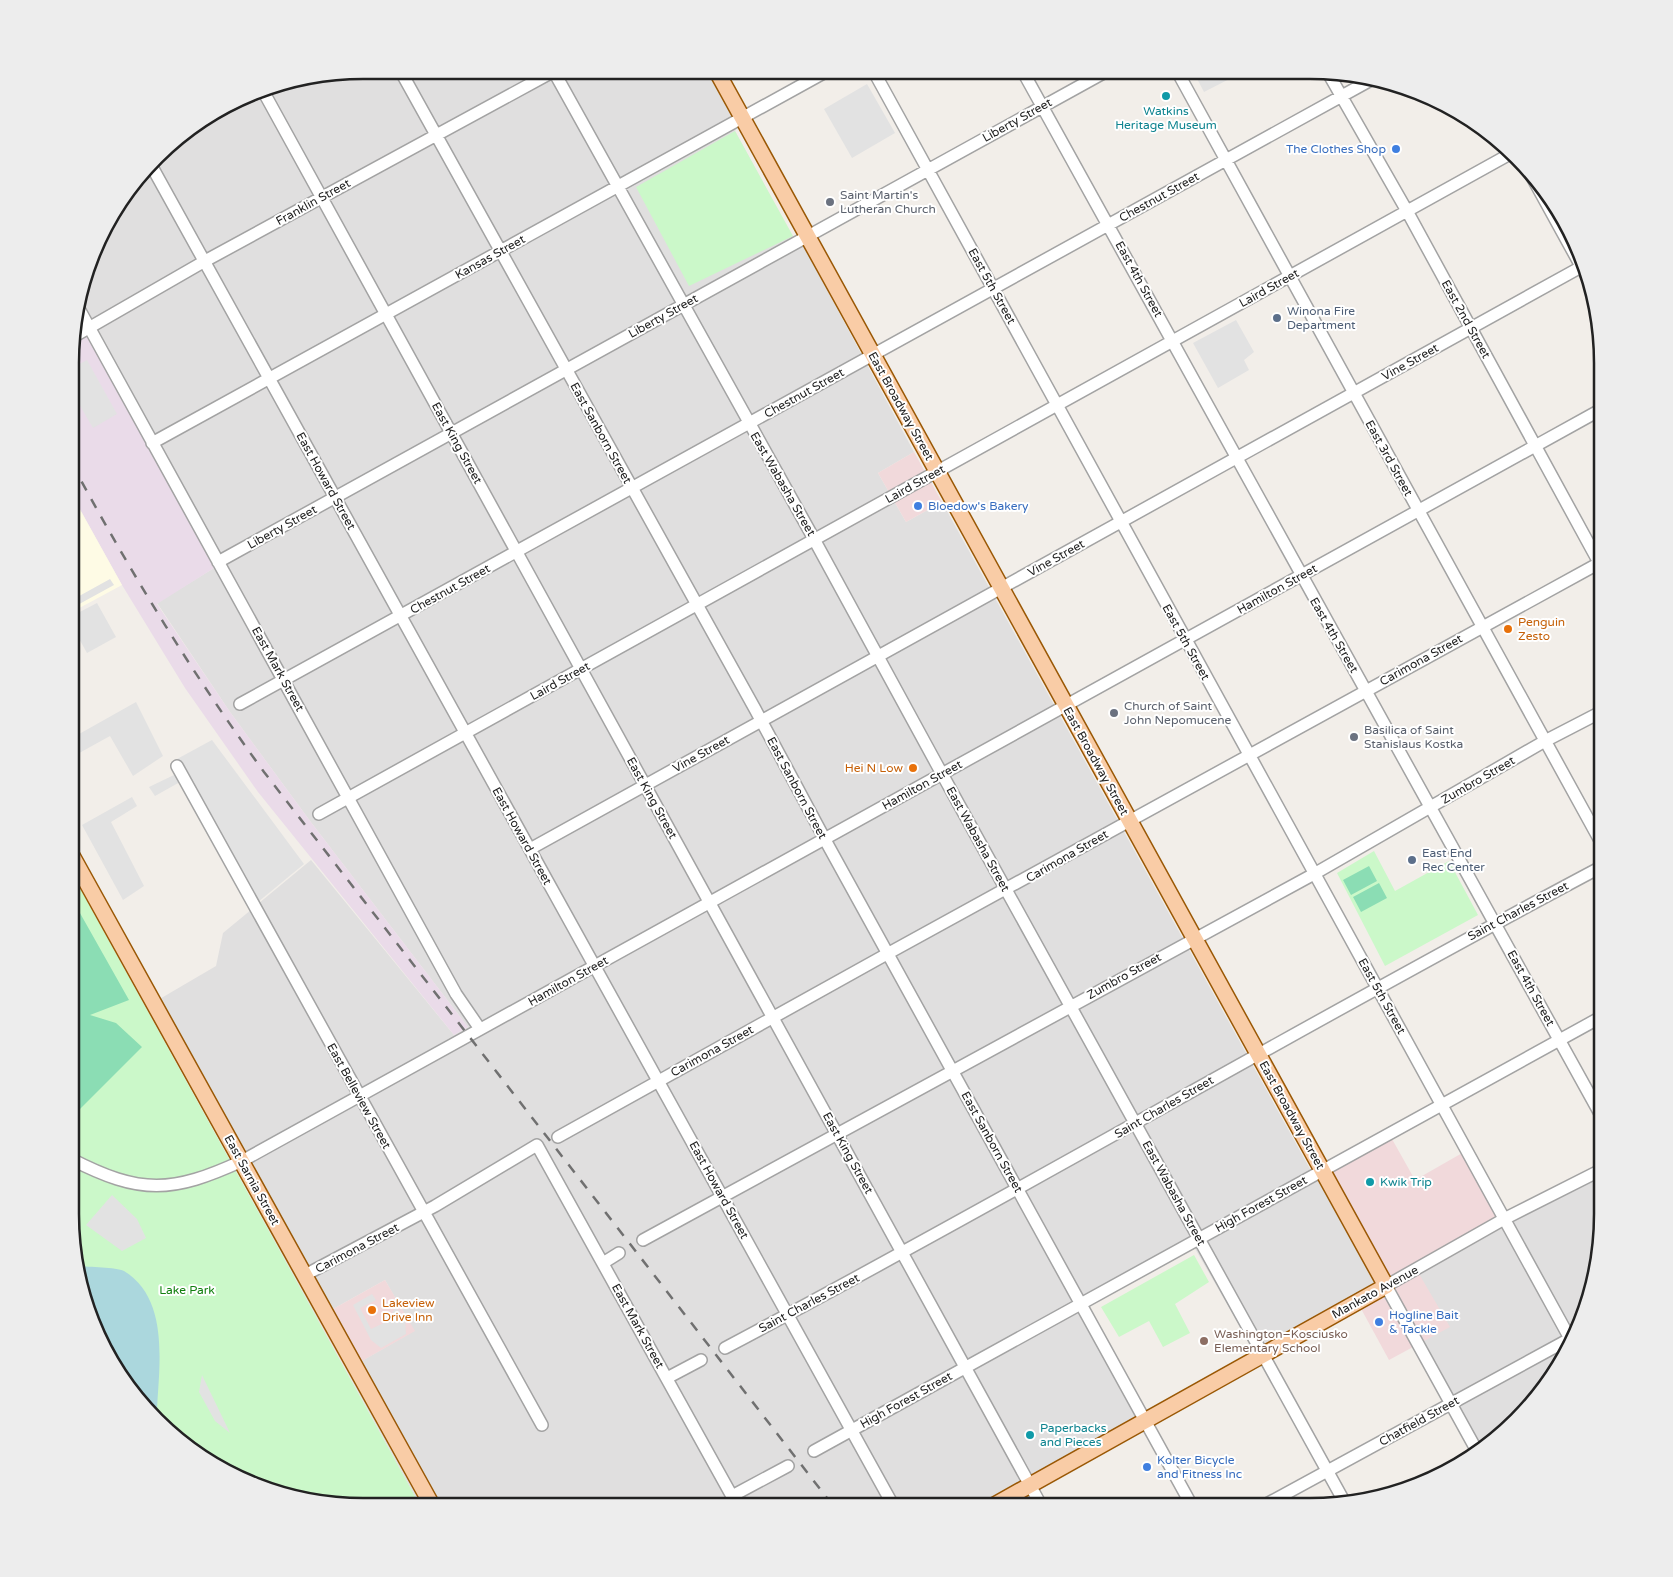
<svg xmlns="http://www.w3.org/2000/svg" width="1673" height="1577" viewBox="0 0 1673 1577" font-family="'Varela Round',sans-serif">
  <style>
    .residential { fill: #e0dfdf }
    .commercial { fill: #f1d9db }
    .industrial { fill: #eadbe9 }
    .education { fill: #fefbe5 }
    .park { fill: #cbf8c9 }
    .pitch { fill: #8bddb4 }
    .parking { fill: #e2e2e2 }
    .water { fill: #abd7dd }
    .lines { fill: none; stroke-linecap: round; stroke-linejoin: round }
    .minor-casing { stroke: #a3a3a3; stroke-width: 14 }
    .major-casing { stroke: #9a5805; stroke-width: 18 }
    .minor { stroke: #fff; stroke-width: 11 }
    .major { stroke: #f9cca6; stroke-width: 15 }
    .rail { stroke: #707070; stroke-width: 2.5; stroke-dasharray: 10 10; stroke-linecap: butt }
    .culture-dot { fill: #0f9aa8; stroke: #fff; stroke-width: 2 }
    .shop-dot { fill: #3f7fe0; stroke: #fff; stroke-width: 2 }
    .worship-dot { fill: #6b7280; stroke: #fff; stroke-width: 2 }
    .service-dot { fill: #5c6f8a; stroke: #fff; stroke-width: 2 }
    .food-dot { fill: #e8710a; stroke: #fff; stroke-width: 2 }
    .education-dot { fill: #8d6e63; stroke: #fff; stroke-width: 2 }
    .labels { text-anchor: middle; stroke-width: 4; stroke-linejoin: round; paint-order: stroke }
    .culture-label { font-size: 12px; fill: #0d838f; stroke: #fff; text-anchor: start }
    .street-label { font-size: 12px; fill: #222; stroke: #fff }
    .shop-label { font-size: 12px; fill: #366cbe; stroke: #fff; text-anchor: start }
    .worship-label { font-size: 12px; fill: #5b616d; stroke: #fff; text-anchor: start }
    .service-label { font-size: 12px; fill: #4e5e75; stroke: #fff; text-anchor: start }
    .food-label { font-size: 12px; fill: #c56008; stroke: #fff; text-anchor: start }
    .park-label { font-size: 12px; fill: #138010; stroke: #fff }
    .education-label { font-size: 12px; fill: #785e54; stroke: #fff; text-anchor: start }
    .rim { fill: none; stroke: #222; stroke-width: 2.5 }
  </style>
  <rect width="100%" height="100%" fill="#f2eee9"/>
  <path class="residential" d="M363,70H706L737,127L735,131L792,236L799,238L914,452L878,473L906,522L942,502L1315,1178L1328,1173L1391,1287L1260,1361L1194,1247L1081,1311L1138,1417L975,1507H421L346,1370L414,1331L385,1280L317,1318L146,1007L216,966L223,933L311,860L454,1035L468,1027L310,821L230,712L157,603L214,568L77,312L109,217L170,142L268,86Z
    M1603,1174V1215L1597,1272L1573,1344L1503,1435L1479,1450L1420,1342L1418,1272L1454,1251Z"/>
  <path class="commercial" d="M914,452L942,502L906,522L878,473Z
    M1392,1139L1415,1180L1471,1148L1510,1220L1418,1272L1450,1327L1389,1360L1359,1305L1391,1288L1328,1173Z
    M385,1280L415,1331L346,1370L317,1318Z"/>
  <path class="industrial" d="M77,312L214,568L157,604L230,712L310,821L468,1027L454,1035L258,792L185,688L122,585L72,495L73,324Z"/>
  <path class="education" d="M72,495L122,585L72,612Z"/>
  <path class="park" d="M735,131L793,236L689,286L636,187Z
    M1374,851L1395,891L1449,861L1478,915L1385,966L1337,873Z
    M71,872L421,1507H362L305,1501L233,1477L142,1407L92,1326L71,1233Z
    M1194,1255L1209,1282L1175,1304L1190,1333L1163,1347L1149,1321L1119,1337L1101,1307Z"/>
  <path class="pitch" d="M1369,866L1377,881L1351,895L1343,880Z
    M1379,883L1387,898L1361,912L1353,897Z
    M76,906L129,1000L90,1015L116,1023L142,1047L71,1118V908Z"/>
  <path class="parking" d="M1193,71H1245L1204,92Z
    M867,84L895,133L852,158L824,109Z
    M1236,320L1254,352L1244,360L1249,370L1218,388L1193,343Z
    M87,360L117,414L93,428L72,392V368Z
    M110,579L114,585L72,608V600Z
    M97,603L116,637L87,653L72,626V616Z
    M136,702L163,756L133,776L110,736L72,757V738Z
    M212,740L304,864L258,902L177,759Z
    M174,775L180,782L155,796L149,787Z
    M132,797L137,806L111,822L144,886L123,900L82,825Z
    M112,1195L137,1219L146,1238L122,1251L86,1225Z
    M372,1294L376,1300L360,1308L371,1329L386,1322L396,1307L405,1319L406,1334L381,1348L371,1340L353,1305Z
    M202,1375L230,1433L215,1421L199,1392Z"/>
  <path class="water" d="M78,1266C89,1267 116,1267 124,1271C170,1299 159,1366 157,1410L159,1420L142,1407L92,1326Z"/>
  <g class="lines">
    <g class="minor-casing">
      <path id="minor" d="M400,70L755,709L829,847L1192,1506
        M553,70L809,530L936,763L1345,1503
        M873,70L1573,1344
        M1022,70L1603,1119
        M1177,71L1603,846
        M1327,71L1407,211L1602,568
        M262,89L1042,1507
        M151,165L894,1507
        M1527,168L1587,277
        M78,307L456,994L480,1029
        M73,337L205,261L556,70
        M152,443L829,70
        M218,562L1107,71
        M240,704L1369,81
        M177,766L542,1425
        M319,814L1510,154
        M530,849L1581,267
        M558,1137L887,954L1603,561
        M71,1159C141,1195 172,1193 242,1161L1602,409
        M643,1240L1314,874L1545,741L1603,711
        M603,1263L619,1253
        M305,1275L435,1206L537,1145L738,1507
        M725,1348C1020,1192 1308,1022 1603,866
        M667,1378L701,1360
        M814,1451L1603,1016
        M1477,1451L1386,1286L1506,1218L1603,1169
        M732,1496L788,1466
        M1263,1506L1575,1336"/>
    </g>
    <g class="major-casing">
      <path id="major" d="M716,70L1386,1286L991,1507
        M71,854L433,1507"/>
    </g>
    <use href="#minor" class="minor"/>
    <use href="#major" class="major"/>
    <path class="rail" d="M1569,231L1582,254
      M72,464C131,573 191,672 264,772L834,1507"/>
  </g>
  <g class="culture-dot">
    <circle cx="1166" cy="96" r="5"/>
    <circle cx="1370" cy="1182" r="5"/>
    <circle cx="1030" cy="1435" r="5"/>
  </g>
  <g class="shop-dot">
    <circle cx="1396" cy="149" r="5"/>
    <circle cx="918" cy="506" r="5"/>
    <circle cx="1379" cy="1322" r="5"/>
    <circle cx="1147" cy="1467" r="5"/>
  </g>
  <g class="worship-dot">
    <circle cx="830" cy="202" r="5"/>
    <circle cx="1114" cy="713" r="5"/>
    <circle cx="1354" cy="737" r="5"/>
  </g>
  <g class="service-dot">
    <circle cx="1277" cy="318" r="5"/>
    <circle cx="1412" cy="860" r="5"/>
  </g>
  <g class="food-dot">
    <circle cx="1508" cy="629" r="5"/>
    <circle cx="913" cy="768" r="5"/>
    <circle cx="372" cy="1310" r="5"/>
  </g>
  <circle class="education-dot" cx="1204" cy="1341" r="5"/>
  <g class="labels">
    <g class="culture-label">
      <text x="1166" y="115" text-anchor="middle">Watkins<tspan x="1166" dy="14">Heritage Museum</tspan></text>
      <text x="1380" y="1186">Kwik Trip</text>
      <text x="1040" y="1432">Paperbacks<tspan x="1040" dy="14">and Pieces</tspan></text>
    </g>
    <g class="street-label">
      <text transform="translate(1017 120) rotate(-29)" y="4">Liberty Street</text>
      <text transform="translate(1159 197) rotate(-29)" y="4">Chestnut Street</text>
      <text transform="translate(313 202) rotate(-29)" y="4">Franklin Street</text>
      <text transform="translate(490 257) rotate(-29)" y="4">Kansas Street</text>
      <text transform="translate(1139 279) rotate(61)" y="4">East 4th Street</text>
      <text transform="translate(992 286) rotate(61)" y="4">East 5th Street</text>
      <text transform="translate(1269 288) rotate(-29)" y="4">Laird Street</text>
      <text transform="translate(663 316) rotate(-29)" y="4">Liberty Street</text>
      <text transform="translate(1466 319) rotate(61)" y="4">East 2nd Street</text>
      <text transform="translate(1410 362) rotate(-29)" y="4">Vine Street</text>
      <text transform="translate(804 393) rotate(-29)" y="4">Chestnut Street</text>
      <text transform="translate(901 406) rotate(61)" y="4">East Broadway Street</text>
      <text transform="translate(601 433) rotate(61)" y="4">East Sanborn Street</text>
      <text transform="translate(457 443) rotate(61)" y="4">East King Street</text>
      <text transform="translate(1389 458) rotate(61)" y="4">East 3rd Street</text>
      <text transform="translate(326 481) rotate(61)" y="4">East Howard Street</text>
      <text transform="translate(783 484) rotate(60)" y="4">East Wabasha Street</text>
      <text transform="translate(915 484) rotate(-29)" y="4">Laird Street</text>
      <text transform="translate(282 527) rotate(-29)" y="4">Liberty Street</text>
      <text transform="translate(1056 558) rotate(-29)" y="4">Vine Street</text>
      <text transform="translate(450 589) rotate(-29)" y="4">Chestnut Street</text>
      <text transform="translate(1277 589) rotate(-29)" y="4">Hamilton Street</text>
      <text transform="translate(1334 635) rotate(60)" y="4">East 4th Street</text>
      <text transform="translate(1186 642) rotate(61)" y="4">East 5th Street</text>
      <text transform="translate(1421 660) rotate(-29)" y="4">Carimona Street</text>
      <text transform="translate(278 669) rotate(61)" y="4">East Mark Street</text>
      <text transform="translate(560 681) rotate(-29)" y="4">Laird Street</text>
      <text transform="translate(701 754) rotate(-29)" y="4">Vine Street</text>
      <text transform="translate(1096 761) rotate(61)" y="4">East Broadway Street</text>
      <text transform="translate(1478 780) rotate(-30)" y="4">Zumbro Street</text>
      <text transform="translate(922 785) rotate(-29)" y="4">Hamilton Street</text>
      <text transform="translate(797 788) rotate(62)" y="4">East Sanborn Street</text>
      <text transform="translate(652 798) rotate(61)" y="4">East King Street</text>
      <text transform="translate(522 836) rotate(61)" y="4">East Howard Street</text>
      <text transform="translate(978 839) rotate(61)" y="4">East Wabasha Street</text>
      <text transform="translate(1067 856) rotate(-30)" y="4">Carimona Street</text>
      <text transform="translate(1518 911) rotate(-28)" y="4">Saint Charles Street</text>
      <text transform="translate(1124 976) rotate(-29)" y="4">Zumbro Street</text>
      <text transform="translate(568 981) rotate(-29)" y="4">Hamilton Street</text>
      <text transform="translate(1531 988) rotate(61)" y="4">East 4th Street</text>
      <text transform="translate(1382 996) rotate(61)" y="4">East 5th Street</text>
      <text transform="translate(712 1051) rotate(-29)" y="4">Carimona Street</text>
      <text transform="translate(359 1096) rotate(61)" y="4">East Belleview Street</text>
      <text transform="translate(1164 1107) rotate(-30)" y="4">Saint Charles Street</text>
      <text transform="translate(1292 1115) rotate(61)" y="4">East Broadway Street</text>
      <text transform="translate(992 1142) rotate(61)" y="4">East Sanborn Street</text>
      <text transform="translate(848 1153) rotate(61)" y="4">East King Street</text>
      <text transform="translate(252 1180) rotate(61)" y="4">East Sarnia Street</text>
      <text transform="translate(719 1190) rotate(61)" y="4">East Howard Street</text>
      <text transform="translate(1174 1193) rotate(61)" y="4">East Wabasha Street</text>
      <text transform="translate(1261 1204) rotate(-29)" y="4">High Forest Street</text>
      <text transform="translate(357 1248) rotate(-28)" y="4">Carimona Street</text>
      <text transform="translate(1375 1292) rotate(-29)" y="4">Mankato Avenue</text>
      <text transform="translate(809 1303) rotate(-28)" y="4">Saint Charles Street</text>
      <text transform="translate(638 1326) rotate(61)" y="4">East Mark Street</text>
      <text transform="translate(906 1400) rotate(-29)" y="4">High Forest Street</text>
      <text transform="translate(1419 1421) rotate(-29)" y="4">Chatfield Street</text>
    </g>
    <g class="shop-label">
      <text x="1386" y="153" text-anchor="end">The Clothes Shop</text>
      <text x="928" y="510">Bloedow's Bakery</text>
      <text x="1389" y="1319">Hogline Bait<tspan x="1389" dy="14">&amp; Tackle</tspan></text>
      <text x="1157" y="1464">Kolter Bicycle<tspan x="1157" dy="14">and Fitness Inc</tspan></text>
    </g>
    <g class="worship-label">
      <text x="840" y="199">Saint Martin's<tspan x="840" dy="14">Lutheran Church</tspan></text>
      <text x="1124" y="710">Church of Saint<tspan x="1124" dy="14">John Nepomucene</tspan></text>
      <text x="1364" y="734">Basilica of Saint<tspan x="1364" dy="14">Stanislaus Kostka</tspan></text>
    </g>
    <g class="service-label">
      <text x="1287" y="315">Winona Fire<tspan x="1287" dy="14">Department</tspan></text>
      <text x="1422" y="857">East End<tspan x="1422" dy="14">Rec Center</tspan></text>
    </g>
    <g class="food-label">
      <text x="1518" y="626">Penguin<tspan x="1518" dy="14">Zesto</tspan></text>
      <text x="903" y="772" text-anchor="end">Hei N Low</text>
      <text x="382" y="1307">Lakeview<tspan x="382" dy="14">Drive Inn</tspan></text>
    </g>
    <g class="park-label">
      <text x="187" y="1294">Lake Park</text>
    </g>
    <g class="education-label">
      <text x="1214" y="1338">Washington–Kosciusko<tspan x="1214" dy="14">Elementary School</tspan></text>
    </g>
  </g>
  <path d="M0 0H1673V1577H0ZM363 79H1310A284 284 0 0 1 1594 363V1214A284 284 0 0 1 1310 1498H363A284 284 0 0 1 79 1214V363A284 284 0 0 1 363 79Z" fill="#ededed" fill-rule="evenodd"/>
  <path class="rim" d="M363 79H1310A284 284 0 0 1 1594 363V1214A284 284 0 0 1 1310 1498H363A284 284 0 0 1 79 1214V363A284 284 0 0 1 363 79Z"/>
</svg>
